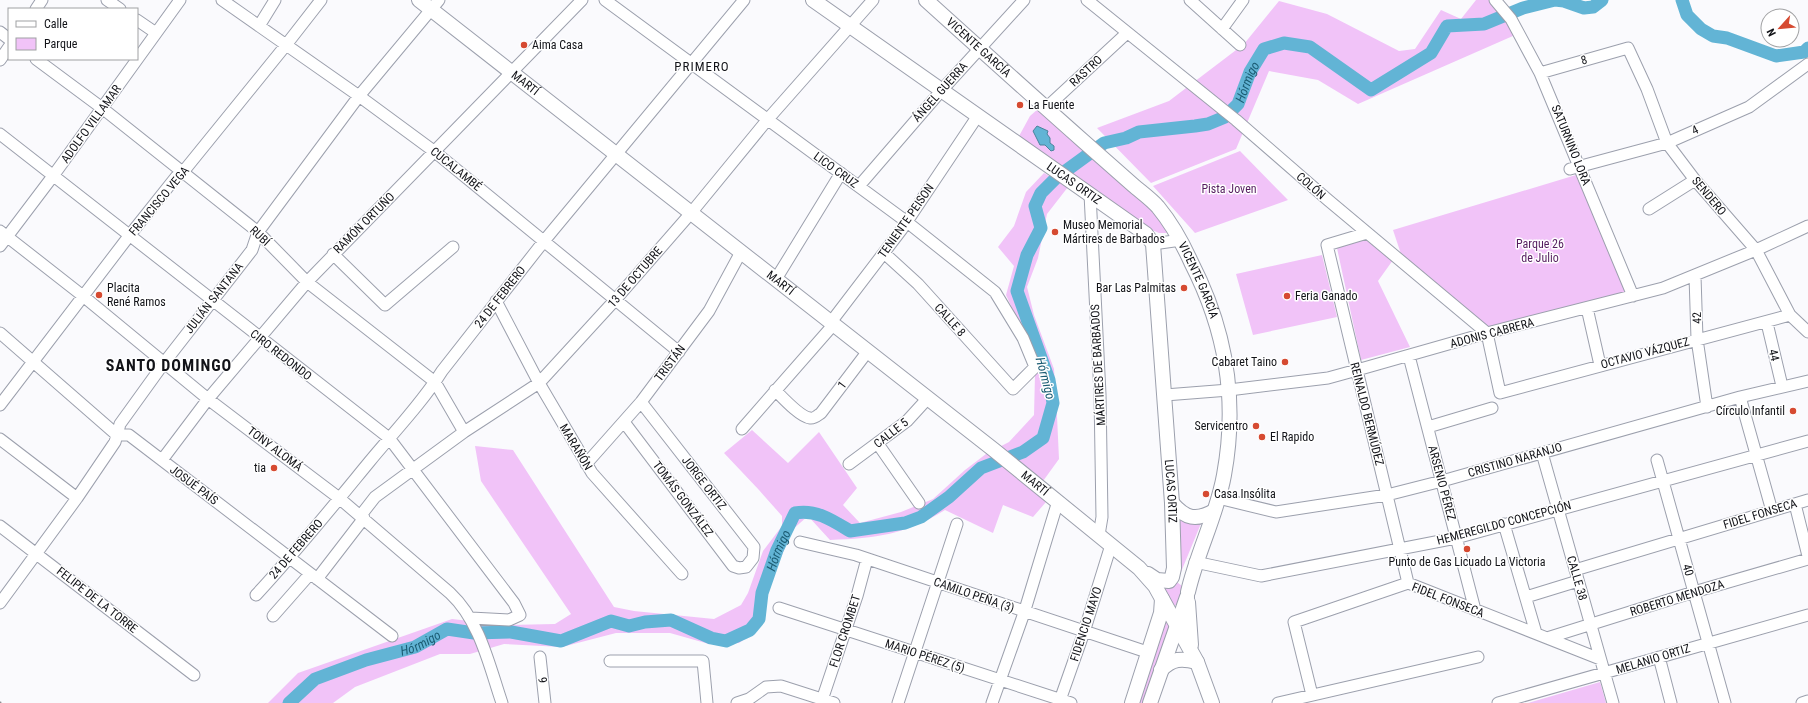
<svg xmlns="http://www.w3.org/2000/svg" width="1808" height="703" viewBox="0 0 1808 703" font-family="'Roboto Condensed',sans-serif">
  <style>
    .green { fill: #f1c3f8 }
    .water { fill: #62b4d5; stroke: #4a849c }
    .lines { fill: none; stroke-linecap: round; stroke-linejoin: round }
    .river { stroke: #62b4d5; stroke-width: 13 }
    .minor-casing { stroke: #9ca0ad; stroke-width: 13 }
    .major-casing { stroke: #9ca0ad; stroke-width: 16 }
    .minor { stroke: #fff; stroke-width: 11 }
    .major { stroke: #fff; stroke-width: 14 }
    .rail { stroke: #8e8e92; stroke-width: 2; stroke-dasharray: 7 7; stroke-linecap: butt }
    .poi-dot { fill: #d64a31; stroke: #fff; stroke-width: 1.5 }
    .labels { text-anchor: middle; stroke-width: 3; stroke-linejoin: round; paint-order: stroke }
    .poi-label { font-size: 12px; fill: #121318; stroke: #fff; text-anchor: start }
    .street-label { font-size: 12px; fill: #121318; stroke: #fff }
    .park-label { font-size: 12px; fill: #551d5f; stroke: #fff }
    .neighbourhood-label { font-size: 13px; letter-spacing: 1px; fill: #121318; stroke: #fff }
    .water-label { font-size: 13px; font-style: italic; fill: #1b5c73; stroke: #fff }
    .district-label { font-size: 16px; font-weight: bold; letter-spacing: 1px; fill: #121318; stroke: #fff }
  </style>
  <rect width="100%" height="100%" fill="#fafafd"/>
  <path class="green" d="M1476,0H1498L1522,32L1358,104L1318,80L1269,71L1236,149L1151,183L1097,128L1169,101L1244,44L1279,1L1327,14L1399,51L1415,49L1441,10L1461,19Z
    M1038,109L1149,206L1161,220L1167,233H1159L1143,226L1018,138L1030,116Z
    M1240,151L1288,200L1195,233L1153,186Z
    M1044,173L1068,187L1047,214L1038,258L1027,287L1034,315L1054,369L1057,416L1059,459L1038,488L1046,502L1033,517L1003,505L993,533L945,510C904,535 877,538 830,540L808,516L792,530L769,587L758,630L739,643L709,644L670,633H616L562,647L504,644L470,654H440L355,687L333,703H268L298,673L452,619L504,625L555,624L571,614L481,481L475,446L513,450L614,607L634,611L714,619L741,605L748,593L763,551L782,526V516L759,490L724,453L752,430L788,463L819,432L857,488L843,505L860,523L901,512L933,499L965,470L986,454L1009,442L1034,415L1035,375L1020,325L1006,295L1014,266L998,247L1014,226L1026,192Z
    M1576,175L1626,292L1488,328L1401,254L1393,230Z
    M1367,238L1393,260L1378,281L1410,347L1361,360L1337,248Z
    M1322,255L1337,317L1253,335L1236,274Z
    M1177,519L1202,521L1181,572H1178Z
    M1173,583H1178L1185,588L1177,605H1173L1164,591L1166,587Z
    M1167,614L1171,621L1144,703H1137Z
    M1600,682L1606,703H1528Z"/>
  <path class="water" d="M1037,126L1048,131L1047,134L1050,138V143L1054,146V150L1051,151L1045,145H1040L1033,131Z"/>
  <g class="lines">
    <g class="river">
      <path d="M1682,0L1687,15L1701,29L1713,36L1727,38L1776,56L1804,52L1808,48"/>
      <path id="s1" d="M289,703L315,679L366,660L415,647L447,629L474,633L511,632L561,641L611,621L629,626L645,622L671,620L711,638L726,641L750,630L759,619L762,593L777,550L795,513C816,509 832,520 850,531L905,523L921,517L949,497L981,468L1023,452L1043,438L1053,403L1049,380L1017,291L1027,255L1041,228L1035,206L1041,193L1056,178L1104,143L1126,138L1139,132L1195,126L1208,124L1225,117L1238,104L1250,72L1264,49L1284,43L1310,47L1371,90L1431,53L1447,26L1484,24L1523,8L1555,0L1564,1L1584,8L1593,7L1602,0"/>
    </g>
    <g class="minor-casing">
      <path id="minor" d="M107,0L120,9
        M222,0L359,96L435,152L679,352
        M605,0L907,222L995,292L1023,338L1035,367L1013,389L918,284L884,253
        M1087,0L1236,120L1328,200L1487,333L1500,393L1790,315
        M1190,0L1240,45
        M1495,0L1511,19L1540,73L1633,296
        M36,9L42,0
        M137,20L156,33
        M259,26L275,0
        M1222,29L1243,0
        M0,32L9,39
        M36,59L102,108L258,232L307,282L435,382L464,432
        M0,60L9,47
        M1540,73L1628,48L1647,89L1667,143L1695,180L1756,250L1790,315L1808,332
        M1046,108L1127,33
        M0,134L389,438L514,603L520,615L509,620L471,618
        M1570,169L1667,143L1749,107L1808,64
        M859,186L941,91L1024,0
        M1090,194L1100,394L1102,517L1099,535
        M1649,209L1695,180
        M0,231L83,296L208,399L339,498L450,593C480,621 489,665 502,703
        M1367,233L1327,245L1408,583
        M1153,244L1181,240
        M0,246L53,176L180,0
        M333,254L385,305L453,247
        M1695,276L1697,339L1707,407
        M776,279L841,173
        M496,301L539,383L592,473L682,574
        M1587,308L1600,365
        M831,322L902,229L977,117
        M1767,323L1782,386
        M0,333L117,435H129L392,636
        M1409,356L1475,610
        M775,390C782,397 800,417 810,418C814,419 818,415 821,413L868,351
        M1165,395L1229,390L1328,378L1357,370L1487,333L1663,288L1756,250L1808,226
        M1740,397L1772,511
        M0,405L129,236L176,177L183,172L286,45L321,0
        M624,422L733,566L739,568L746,567L753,558L754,547L641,402
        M1428,427L1492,408
        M742,429L834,324
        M0,439L77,498
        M878,444L919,503
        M1542,453L1613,703
        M162,460L208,399L307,282L582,0
        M1657,460L1725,703
        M586,464L641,402L709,311L741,252
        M849,464L907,421L928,398
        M1218,498L1276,512L1387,495L1442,481L1740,397L1808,381
        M1795,504L1808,556
        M361,515L375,497L464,432L539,383L616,299L691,213L768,119L873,0
        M1504,524L1536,633
        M0,526L194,675
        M800,542L856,555L1147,652
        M1195,562L1261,576L1456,538L1808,441
        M1575,570L1808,500
        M317,579L364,518
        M256,595C296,552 333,506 370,461C394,432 422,403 442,371L544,241L744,0
        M1526,597L1578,581
        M0,603L77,498L115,442L120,424L164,363L252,250L258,232L359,96L439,0
        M779,608L1071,703
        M273,616L310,574
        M1547,638L1694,592L1808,559
        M540,657L545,703
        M1659,657L1671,703
        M610,661H703L707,703
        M1312,695L1294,622L1408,583L1600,659
        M737,703L749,699L766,687L781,686L834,703
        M821,703L857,596L867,559
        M898,703L957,524
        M992,703L1024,613L1058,501
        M1059,703L1084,632L1111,545
        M1278,703L1478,657
        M1498,703L1808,615
        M1802,703L1808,701"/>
    </g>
    <g class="major-casing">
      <g id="major">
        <path id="s2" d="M419,0L994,450L1139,568L1155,586L1197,662L1212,703"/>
        <path id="s3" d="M813,0L1146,234L1153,244L1172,503L1174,568L1172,577L1169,581L1157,580L1148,574"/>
        <path id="s4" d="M926,0C978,47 1030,94 1082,140C1099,155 1116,170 1133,185C1141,192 1151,199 1158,207C1172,224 1182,242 1191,262C1226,330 1238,399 1224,475C1217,515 1197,552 1188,592"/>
        <path d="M1172,503C1186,519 1196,521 1214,511"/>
        <path d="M1188,602L1191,645"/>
        <path d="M1161,670C1172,658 1182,658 1197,662"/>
        <path d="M1132,703L1161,613L1162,599"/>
        <path d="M1150,703L1187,597"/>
      </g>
    </g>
    <use href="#minor" class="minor"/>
    <use href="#major" class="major"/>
    <path class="rail" d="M0,702L1,703"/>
  </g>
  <g class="poi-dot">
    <circle cx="524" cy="45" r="4"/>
    <circle cx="1020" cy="105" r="4"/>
    <circle cx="1055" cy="232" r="4"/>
    <circle cx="1184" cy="288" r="4"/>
    <circle cx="99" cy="295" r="4"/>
    <circle cx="1287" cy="296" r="4"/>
    <circle cx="1285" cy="362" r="4"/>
    <circle cx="1793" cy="411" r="4"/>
    <circle cx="1256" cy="426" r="4"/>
    <circle cx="1262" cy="437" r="4"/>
    <circle cx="274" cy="468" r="4"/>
    <circle cx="1206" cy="494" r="4"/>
    <circle cx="1467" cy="549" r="4"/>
  </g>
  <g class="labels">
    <g class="poi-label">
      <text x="532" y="49">Aima Casa</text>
      <text x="1028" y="109">La Fuente</text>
      <text x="1063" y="229">Museo Memorial<tspan x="1063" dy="14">Mártires de Barbados</tspan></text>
      <text x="107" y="292">Placita<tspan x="107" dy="14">René Ramos</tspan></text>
      <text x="1176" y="292" text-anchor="end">Bar Las Palmitas</text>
      <text x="1295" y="300">Feria Ganado</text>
      <text x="1277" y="366" text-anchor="end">Cabaret Taino</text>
      <text x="1785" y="415" text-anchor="end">Círculo Infantil</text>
      <text x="1248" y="430" text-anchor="end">Servicentro</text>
      <text x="1270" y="441">El Rapido</text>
      <text x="266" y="472" text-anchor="end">tia</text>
      <text x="1214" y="498">Casa Insólita</text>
      <text x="1467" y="566" text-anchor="middle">Punto de Gas Licuado La Victoria</text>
    </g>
    <g class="street-label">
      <text dy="4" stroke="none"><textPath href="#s4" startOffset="71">VICENTE GARCÍA</textPath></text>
      <text transform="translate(1584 60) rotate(-16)" y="4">8</text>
      <text transform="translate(1086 71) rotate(-43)" y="4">RASTRO</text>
      <text dy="4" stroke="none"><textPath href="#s2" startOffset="135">MARTÍ</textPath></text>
      <text transform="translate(940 92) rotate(-48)" y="4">ÁNGEL GUERRA</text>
      <text transform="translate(91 124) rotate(-54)" y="4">ADOLFO VILLAMAR</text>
      <text transform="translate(1695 130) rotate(-25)" y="4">4</text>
      <text transform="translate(1571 145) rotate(68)" y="4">SATURNINO LORA</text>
      <text transform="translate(456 169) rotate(39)" y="4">CUCALAMBÉ</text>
      <text transform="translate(836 170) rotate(36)" y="4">LICO CRUZ</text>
      <text dy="4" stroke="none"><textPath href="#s3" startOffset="319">LUCAS ORTIZ</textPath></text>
      <text transform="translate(1311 186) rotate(41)" y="4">COLÓN</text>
      <text transform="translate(1709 196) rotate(50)" y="4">SENDERO</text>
      <text transform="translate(159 201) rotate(-50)" y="4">FRANCISCO VEGA</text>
      <text transform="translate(906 221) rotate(-55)" y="4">TENIENTE PEISON</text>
      <text transform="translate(364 223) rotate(-45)" y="4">RAMÓN ORTUÑO</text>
      <text transform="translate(260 236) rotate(43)" y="4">RUBÍ</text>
      <text transform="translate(635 277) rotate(-49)" y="4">13 DE OCTUBRE</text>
      <text dy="4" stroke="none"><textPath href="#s4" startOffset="395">VICENTE GARCÍA</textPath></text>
      <text dy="4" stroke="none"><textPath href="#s2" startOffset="459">MARTÍ</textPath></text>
      <text transform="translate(500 297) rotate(-52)" y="4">24 DE FEBRERO</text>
      <text transform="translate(214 298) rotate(-52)" y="4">JULIÁN SANTANA</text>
      <text transform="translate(1697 318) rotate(-92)" y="4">42</text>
      <text transform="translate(950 320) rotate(48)" y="4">CALLE 8</text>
      <text transform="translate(1492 333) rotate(-15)" y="4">ADONIS CABRERA</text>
      <text transform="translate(1645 353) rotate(-15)" y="4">OCTAVIO VÁZQUEZ</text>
      <text transform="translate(281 355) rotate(38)" y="4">CIRO REDONDO</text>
      <text transform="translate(1774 355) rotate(77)" y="4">44</text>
      <text transform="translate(670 363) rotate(-53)" y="4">TRISTÁN</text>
      <text transform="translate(1098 365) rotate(-93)" y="4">MÁRTIRES DE BARBADOS</text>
      <text transform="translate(842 385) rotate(-53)" y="4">1</text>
      <text transform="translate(1367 414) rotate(76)" y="4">REINALDO BERMÚDEZ</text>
      <text transform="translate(891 433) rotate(-38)" y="4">CALLE 5</text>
      <text transform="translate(576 447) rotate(59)" y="4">MARAÑÓN</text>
      <text transform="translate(275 449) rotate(37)" y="4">TONY ALOMÁ</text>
      <text transform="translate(1515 460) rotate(-16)" y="4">CRISTINO NARANJO</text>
      <text transform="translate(704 483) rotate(52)" y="4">JORGE ORTIZ</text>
      <text dy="4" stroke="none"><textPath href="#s2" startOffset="783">MARTÍ</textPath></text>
      <text transform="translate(1442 483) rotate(75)" y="4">ARSENIO PÉREZ</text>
      <text transform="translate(194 485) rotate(37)" y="4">JOSUÉ PAÍS</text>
      <text dy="4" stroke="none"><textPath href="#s3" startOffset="667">LUCAS ORTIZ</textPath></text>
      <text transform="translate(683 499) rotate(53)" y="4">TOMÁS GONZÁLEZ</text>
      <text transform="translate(1760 514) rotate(-17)" y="4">FIDEL FONSECA</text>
      <text transform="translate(1504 523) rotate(-15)" y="4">HEMEREGILDO CONCEPCIÓN</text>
      <text transform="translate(296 549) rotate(-49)" y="4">24 DE FEBRERO</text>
      <text transform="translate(1688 570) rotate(74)" y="4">40</text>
      <text transform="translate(1577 578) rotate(74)" y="4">CALLE 38</text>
      <text transform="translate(974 595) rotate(19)" y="4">CAMILO PEÑA (3)</text>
      <text transform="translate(1677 598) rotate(-17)" y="4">ROBERTO MENDOZA</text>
      <text transform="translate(97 600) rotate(38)" y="4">FELIPE DE LA TORRE</text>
      <text transform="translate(1448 600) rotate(21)" y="4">FIDEL FONSECA</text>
      <text transform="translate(1086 624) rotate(-72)" y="4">FIDENCIO MAYO</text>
      <text transform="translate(845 631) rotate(-72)" y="4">FLOR CROMBET</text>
      <text transform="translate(925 656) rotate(18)" y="4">MARIO PÉREZ (5)</text>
      <text transform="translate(1653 659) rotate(-17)" y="4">MELANIO ORTIZ</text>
      <text transform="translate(543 680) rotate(-97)" y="4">6</text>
    </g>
    <g class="park-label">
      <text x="1229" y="193">Pista Joven</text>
      <text x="1540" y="248">Parque 26<tspan x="1540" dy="14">de Julio</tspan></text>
    </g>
    <g class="neighbourhood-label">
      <text x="702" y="71">PRIMERO</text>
    </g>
    <g class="water-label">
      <text dy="5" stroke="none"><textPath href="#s1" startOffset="1406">Hórmigo</textPath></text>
      <text transform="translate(1046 378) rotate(75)" y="5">Hórmigo</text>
      <text dy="5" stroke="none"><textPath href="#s1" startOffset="579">Hórmigo</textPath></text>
      <text dy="5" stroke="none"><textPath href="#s1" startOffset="147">Hórmigo</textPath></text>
    </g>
    <g class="district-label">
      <text x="169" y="371">SANTO DOMINGO</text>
    </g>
  </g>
  <rect x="8" y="8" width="130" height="52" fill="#ffffff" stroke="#a0a1a3"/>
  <rect x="16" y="21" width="20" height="6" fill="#ffffff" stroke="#a0a1a3"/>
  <text x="44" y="28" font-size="12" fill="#121318">Calle</text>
  <rect x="16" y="38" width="20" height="12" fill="#f1c3f8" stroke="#a0a1a3"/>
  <text x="44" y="48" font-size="12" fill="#121318">Parque</text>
  <g transform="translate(1780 28) rotate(243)"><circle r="19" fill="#ffffff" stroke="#a0a1a3"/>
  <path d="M0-3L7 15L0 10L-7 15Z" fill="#d64a31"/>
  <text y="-6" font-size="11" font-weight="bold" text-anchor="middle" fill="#121318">N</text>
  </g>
</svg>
